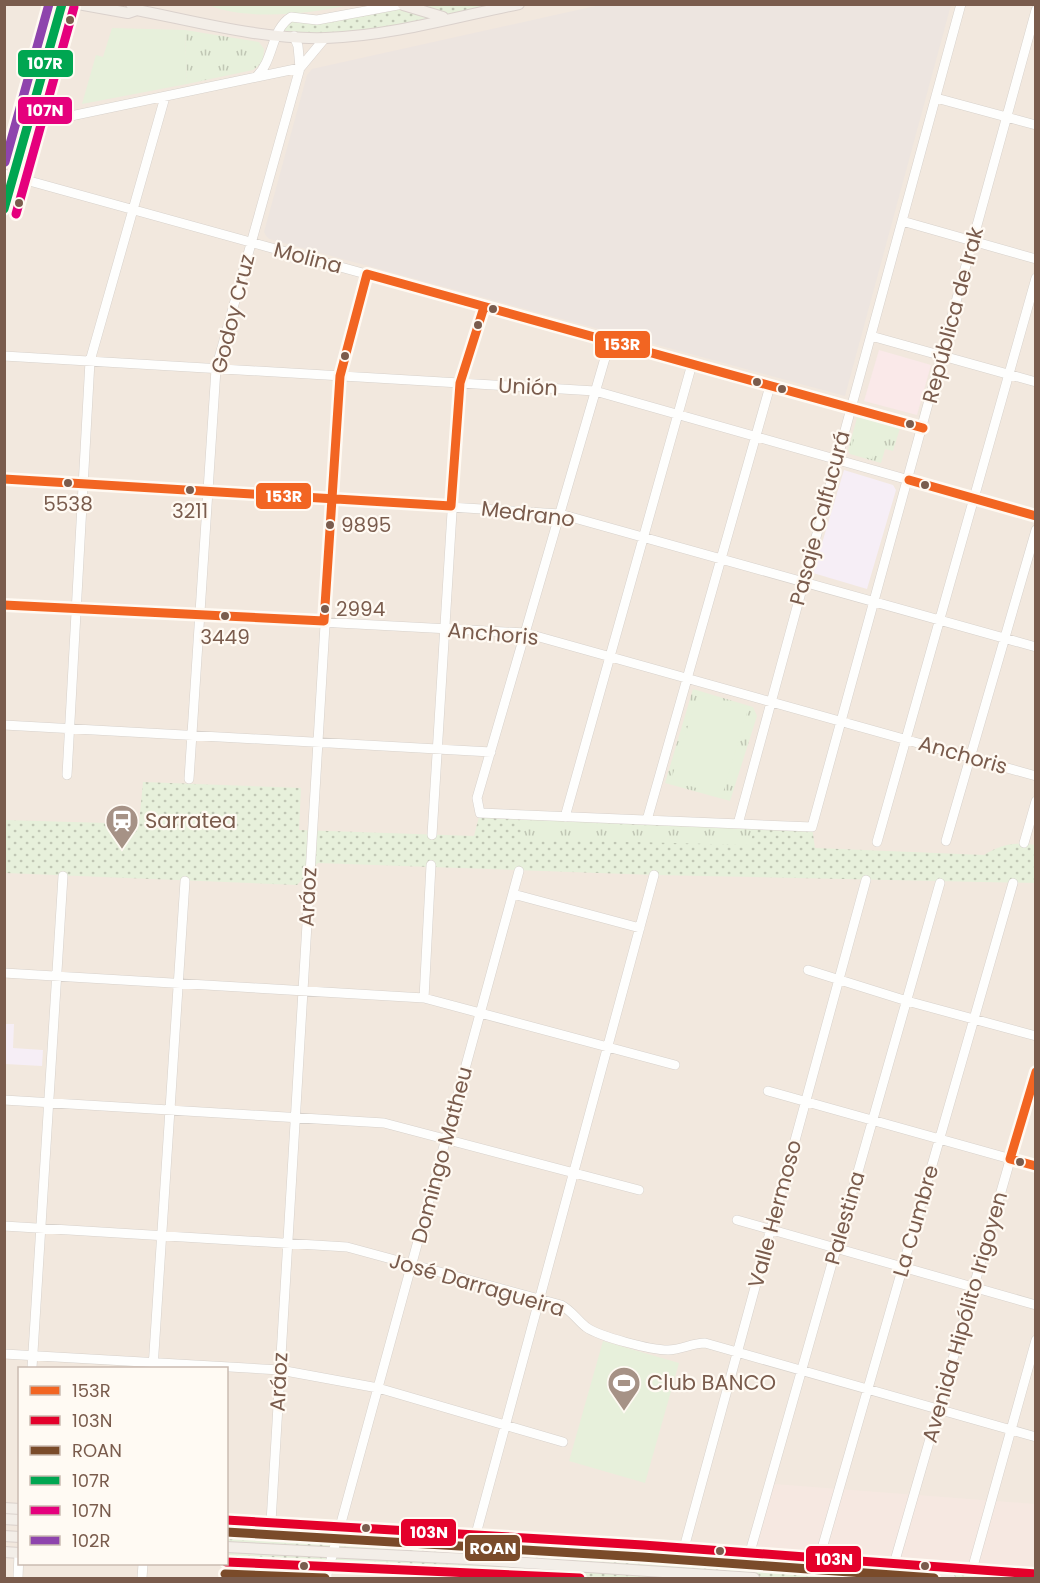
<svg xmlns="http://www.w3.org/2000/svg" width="1040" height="1583" viewBox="0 0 1040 1583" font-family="Poppins,sans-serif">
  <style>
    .residential { fill: #f2e8de; fill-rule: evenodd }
    .commercial { fill: #f6e8e1 }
    .industrial { fill: #ede5e0 }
    .education { fill: #f6eef6 }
    .medical { fill: #fae9e9 }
    .grass { fill: url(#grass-dots) }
    .park { fill: url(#park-tufts) }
    .garden { fill: #e7f0db }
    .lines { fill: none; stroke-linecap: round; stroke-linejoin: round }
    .minor-casing { stroke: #d7d1cb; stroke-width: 10 }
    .major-casing { stroke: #dad1cc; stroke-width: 12 }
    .minor { stroke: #fefefd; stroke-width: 9 }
    .major { stroke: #f3eee8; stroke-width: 10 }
    .bus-1-casing { stroke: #fffaf3; stroke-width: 14 }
    .bus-2-casing { stroke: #fffaf3; stroke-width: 14 }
    .bus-3-casing { stroke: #fffaf3; stroke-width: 14 }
    .bus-4-casing { stroke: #fffaf3; stroke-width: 14 }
    .bus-5-casing { stroke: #fffaf3; stroke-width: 14 }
    .bus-6-casing { stroke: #fffaf3; stroke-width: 14 }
    .bus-1 { stroke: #f26522; stroke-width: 9 }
    .bus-2 { stroke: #e4002b; stroke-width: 9 }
    .bus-3 { stroke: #7a4b2a; stroke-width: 9 }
    .bus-4 { stroke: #00a651; stroke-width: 9 }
    .bus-5 { stroke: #e5007d; stroke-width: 9 }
    .bus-6 { stroke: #8e44ad; stroke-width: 9 }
    .bus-dot { fill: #7a5c4d; stroke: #fffaf3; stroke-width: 2 }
    .labels { text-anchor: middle; stroke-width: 4.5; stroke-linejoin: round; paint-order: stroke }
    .bus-label { font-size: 20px; fill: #7a5c4d; stroke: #fffaf3 }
    .street-label { font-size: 21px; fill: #7a5c4d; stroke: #fffaf3 }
    .poi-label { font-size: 21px; fill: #7a5c4d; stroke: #fffaf3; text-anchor: start }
    .line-badge { stroke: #fffaf3; stroke-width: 2 }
    .badge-label { font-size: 16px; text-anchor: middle; font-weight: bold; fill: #fff }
  </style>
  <defs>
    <pattern id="grass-dots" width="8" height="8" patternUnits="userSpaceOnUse" patternTransform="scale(1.5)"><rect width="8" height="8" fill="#e7f0db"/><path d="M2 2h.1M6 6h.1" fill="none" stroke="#c0c6b4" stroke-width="1.8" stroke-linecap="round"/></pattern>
    <pattern id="park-tufts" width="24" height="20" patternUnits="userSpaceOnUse" patternTransform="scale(1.5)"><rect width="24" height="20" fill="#e7f0db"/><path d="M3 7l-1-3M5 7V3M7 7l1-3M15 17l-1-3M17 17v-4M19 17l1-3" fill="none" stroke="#c0c6b4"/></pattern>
  </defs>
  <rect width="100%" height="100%" fill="#f9f5f0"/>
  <path class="residential" d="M5,5H1035V1578H5ZM20,1368H226V1564H20Z"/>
  <path class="commercial" d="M774,1484L1035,1504V1578L750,1552Z"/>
  <path class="industrial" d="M600,5H951L845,396L269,239L266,236L264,232L307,75L312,69Z"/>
  <path class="education" d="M844,470L893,485L896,490L867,589L813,573Z
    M4,1024H14L13,1048L43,1050L42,1066L5,1064Z"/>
  <path class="medical" d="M879,350L931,365L917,415L864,401Z"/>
  <path class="grass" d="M403,5H519L364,35L277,34L285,21Z
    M143,782L301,788L299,830L474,836L480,813L812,827L815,848L984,855C1002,844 1014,842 1036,845L1035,883L654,875L318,863L297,885L5,873V820L139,824Z
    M227,1520L341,1525L1036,1578H580L227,1562Z"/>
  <path class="park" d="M185,30L259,42L264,49L263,62L253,70L187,84Z
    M861,417L900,428L893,451L885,449L881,463L850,454L848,450L857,418Z
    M693,689L753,707L757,716L730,801L665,783Z
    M523,821L754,829L750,845L521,839Z"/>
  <path class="garden" d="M208,5V4L350,5C307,14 249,21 208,5Z
    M112,28L185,30L187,84L82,104L96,55L103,57Z
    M860,419L881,425L872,459L850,453Z
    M698,694L748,709L722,796L671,780Z
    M603,1341L679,1363L645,1483L569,1461Z"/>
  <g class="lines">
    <g class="minor-casing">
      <path id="minor" d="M257,76C274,60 271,29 291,17L317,20L403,4
        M936,98L1036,125
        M28,125L300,68L325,38
        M4,174L923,428
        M4,211L62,4
        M902,221L1036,259
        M871,336L1036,382
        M610,341L477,798L480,813L812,827L1036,10
        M4,356L595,391L1036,516
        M4,479L560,514L1036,647
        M4,605L525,633L1036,776
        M4,725L491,752
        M67,775L90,361L165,97
        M189,779L216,369L300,68L298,46L294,36
        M565,817L692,364
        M647,820L770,386
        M738,824L961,4
        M432,835L460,383L484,307
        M946,841L1036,530
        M877,842L1036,278
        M1024,843L1036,801
        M513,894L640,928
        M808,970L907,1001L1036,1036
        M4,973L424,998L675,1065
        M424,998L431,865
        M768,1091L1036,1166
        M4,1100L384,1123L639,1190
        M737,1220L1036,1305
        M4,1226L347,1247L561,1305C572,1311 577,1320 586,1327C600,1337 651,1350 668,1350C681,1350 692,1343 705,1343L1036,1437
        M4,1354L280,1370L378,1388L563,1442
        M32,1368L63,876
        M153,1368L185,881
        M271,1522L340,376L367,274
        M476,1534L654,875
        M684,1548L866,880
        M750,1552L940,883
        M819,1559L1013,883
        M894,1564L1036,1070
        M972,1570L1036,1340
        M18,1578L19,1553
        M142,1578L143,1564
        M326,1578L519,871"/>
    </g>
    <g class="major-casing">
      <path id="major" d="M78,4L128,13L137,10
        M131,4L137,10C198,22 264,40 326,38C390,36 456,17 519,4
        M403,5L443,17
        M4,1508L20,1509
        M4,1519L20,1520
        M226,1520L643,1545L1036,1574
        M226,1529L520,1547L950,1578
        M4,1536L20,1537
        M226,1547L468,1559L754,1578
        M4,1552L20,1553
        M226,1562L580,1578"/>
    </g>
    <use href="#minor" class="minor"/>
    <use href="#major" class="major"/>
    <g class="bus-1-casing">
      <path id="bus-1" d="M4,479L451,506L460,383L484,307
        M909,480L1036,516
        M4,605L324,621L340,376L367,274L923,428
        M1036,1072L1010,1159L1036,1166"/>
    </g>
    <g class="bus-2-casing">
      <path id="bus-2" d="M226,1520L643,1545L1036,1574
        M226,1562L580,1578"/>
    </g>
    <g class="bus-3-casing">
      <path id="bus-3" d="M226,1532L642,1557L934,1578
        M225,1574L325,1578"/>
    </g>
    <g class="bus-4-casing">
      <path id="bus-4" d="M4,209L62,4"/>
    </g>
    <g class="bus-5-casing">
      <path id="bus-5" d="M16,214L74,7"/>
    </g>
    <g class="bus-6-casing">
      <path id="bus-6" d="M5,162L49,4"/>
    </g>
    <use href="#bus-1" class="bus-1"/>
    <use href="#bus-2" class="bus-2"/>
    <use href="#bus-3" class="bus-3"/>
    <use href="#bus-4" class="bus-4"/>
    <use href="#bus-5" class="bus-5"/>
    <use href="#bus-6" class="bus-6"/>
  </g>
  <defs>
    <g id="station-pin" transform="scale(1.725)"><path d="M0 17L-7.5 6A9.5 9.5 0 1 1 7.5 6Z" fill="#a69286" stroke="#fffaf3"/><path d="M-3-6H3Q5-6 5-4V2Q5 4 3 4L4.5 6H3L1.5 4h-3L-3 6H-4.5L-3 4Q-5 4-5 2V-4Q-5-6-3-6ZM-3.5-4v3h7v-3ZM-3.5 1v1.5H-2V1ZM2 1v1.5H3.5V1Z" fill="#fff"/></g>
    <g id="stadium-pin" transform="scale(1.725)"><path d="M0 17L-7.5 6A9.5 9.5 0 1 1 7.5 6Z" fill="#a69286" stroke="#fffaf3"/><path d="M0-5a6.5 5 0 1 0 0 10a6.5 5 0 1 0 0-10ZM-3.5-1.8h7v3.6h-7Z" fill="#fff"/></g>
  </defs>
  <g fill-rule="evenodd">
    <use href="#station-pin" x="122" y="821"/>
    <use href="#stadium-pin" x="624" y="1383"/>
  </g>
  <g class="bus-dot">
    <circle cx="70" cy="20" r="5"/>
    <circle cx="19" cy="203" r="5"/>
    <circle cx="493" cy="309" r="5"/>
    <circle cx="478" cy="325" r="5"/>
    <circle cx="345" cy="356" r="5"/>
    <circle cx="757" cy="382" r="5"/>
    <circle cx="782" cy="389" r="5"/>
    <circle cx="910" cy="424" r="5"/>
    <circle cx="68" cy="483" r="5"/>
    <circle cx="925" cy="485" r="5"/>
    <circle cx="190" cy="490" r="5"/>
    <circle cx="330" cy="525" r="5"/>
    <circle cx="325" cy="609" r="5"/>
    <circle cx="225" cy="616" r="5"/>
    <circle cx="1020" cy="1162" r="5"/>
    <circle cx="366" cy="1528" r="5"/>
    <circle cx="720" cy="1551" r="5"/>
    <circle cx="304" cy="1566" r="5"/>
    <circle cx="925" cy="1566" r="5"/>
  </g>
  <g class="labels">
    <g class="bus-label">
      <text x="68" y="511">5538</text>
      <text x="190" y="518">3211</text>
      <text x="341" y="532" text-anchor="start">9895</text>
      <text x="336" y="616" text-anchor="start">2994</text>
      <text x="225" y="644">3449</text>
    </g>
    <g class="street-label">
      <text transform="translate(308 258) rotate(15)" y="7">Molina</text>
      <text transform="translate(233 314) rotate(-76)" y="7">Godoy Cruz</text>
      <text transform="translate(953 315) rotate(-75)" y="7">República de Irak</text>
      <text transform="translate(528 387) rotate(3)" y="7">Unión</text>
      <text transform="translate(528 514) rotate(7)" y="7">Medrano</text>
      <text transform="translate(820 518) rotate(-75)" y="7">Pasaje Calfucurá</text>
      <text transform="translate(493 634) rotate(5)" y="7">Anchoris</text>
      <text transform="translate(963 755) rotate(16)" y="7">Anchoris</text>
      <text transform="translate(308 897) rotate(-87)" y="7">Aráoz</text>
      <text transform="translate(442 1155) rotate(-75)" y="7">Domingo Matheu</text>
      <text transform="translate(775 1214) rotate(-75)" y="7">Valle Hermoso</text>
      <text transform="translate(845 1218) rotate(-74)" y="7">Palestina</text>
      <text transform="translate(916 1221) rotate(-74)" y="7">La Cumbre</text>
      <text transform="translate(477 1285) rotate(16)" y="7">José Darragueira</text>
      <text transform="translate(965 1317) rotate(-74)" y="7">Avenida Hipólito Irigoyen</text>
      <text transform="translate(279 1382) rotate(-87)" y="7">Aráoz</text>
    </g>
    <g class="poi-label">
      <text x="145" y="828">Sarratea</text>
      <text x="647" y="1390">Club BANCO</text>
    </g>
  </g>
  <g class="line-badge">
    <rect x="17" y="49" width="57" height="29" rx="6" fill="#00a651"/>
    <rect x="17" y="96" width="56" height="29" rx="6" fill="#e5007d"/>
    <rect x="594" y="330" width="57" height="29" rx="6" fill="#f26522"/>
    <rect x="255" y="482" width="57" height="28" rx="6" fill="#f26522"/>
    <rect x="400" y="1518" width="57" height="29" rx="6" fill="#e4002b"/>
    <rect x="464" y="1534" width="57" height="28" rx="6" fill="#7a4b2a"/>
    <rect x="805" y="1545" width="57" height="28" rx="6" fill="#e4002b"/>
  </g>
  <g class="badge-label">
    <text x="45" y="69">107R</text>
    <text x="45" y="116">107N</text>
    <text x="622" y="350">153R</text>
    <text x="284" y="502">153R</text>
    <text x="429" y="1538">103N</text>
    <text x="493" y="1554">ROAN</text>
    <text x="834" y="1565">103N</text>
  </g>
  <rect width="1040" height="1583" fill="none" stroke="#7a5c4d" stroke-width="12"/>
  <rect x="18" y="1367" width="210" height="198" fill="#fffaf3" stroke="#cabbb1" stroke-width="1.5"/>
  <rect x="30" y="1386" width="30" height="9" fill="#f26522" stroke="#cabbb1" stroke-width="1.5"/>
  <text x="72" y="1397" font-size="18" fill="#7a5c4d">153R</text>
  <rect x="30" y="1416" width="30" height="9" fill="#e4002b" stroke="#cabbb1" stroke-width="1.5"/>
  <text x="72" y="1427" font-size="18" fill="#7a5c4d">103N</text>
  <rect x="30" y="1446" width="30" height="9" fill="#7a4b2a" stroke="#cabbb1" stroke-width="1.5"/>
  <text x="72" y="1457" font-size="18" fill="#7a5c4d">ROAN</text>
  <rect x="30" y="1476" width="30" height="9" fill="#00a651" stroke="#cabbb1" stroke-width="1.5"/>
  <text x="72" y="1487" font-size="18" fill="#7a5c4d">107R</text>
  <rect x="30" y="1506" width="30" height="9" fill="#e5007d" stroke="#cabbb1" stroke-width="1.5"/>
  <text x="72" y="1517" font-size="18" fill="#7a5c4d">107N</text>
  <rect x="30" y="1536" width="30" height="9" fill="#8e44ad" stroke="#cabbb1" stroke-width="1.5"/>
  <text x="72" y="1547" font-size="18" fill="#7a5c4d">102R</text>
</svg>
